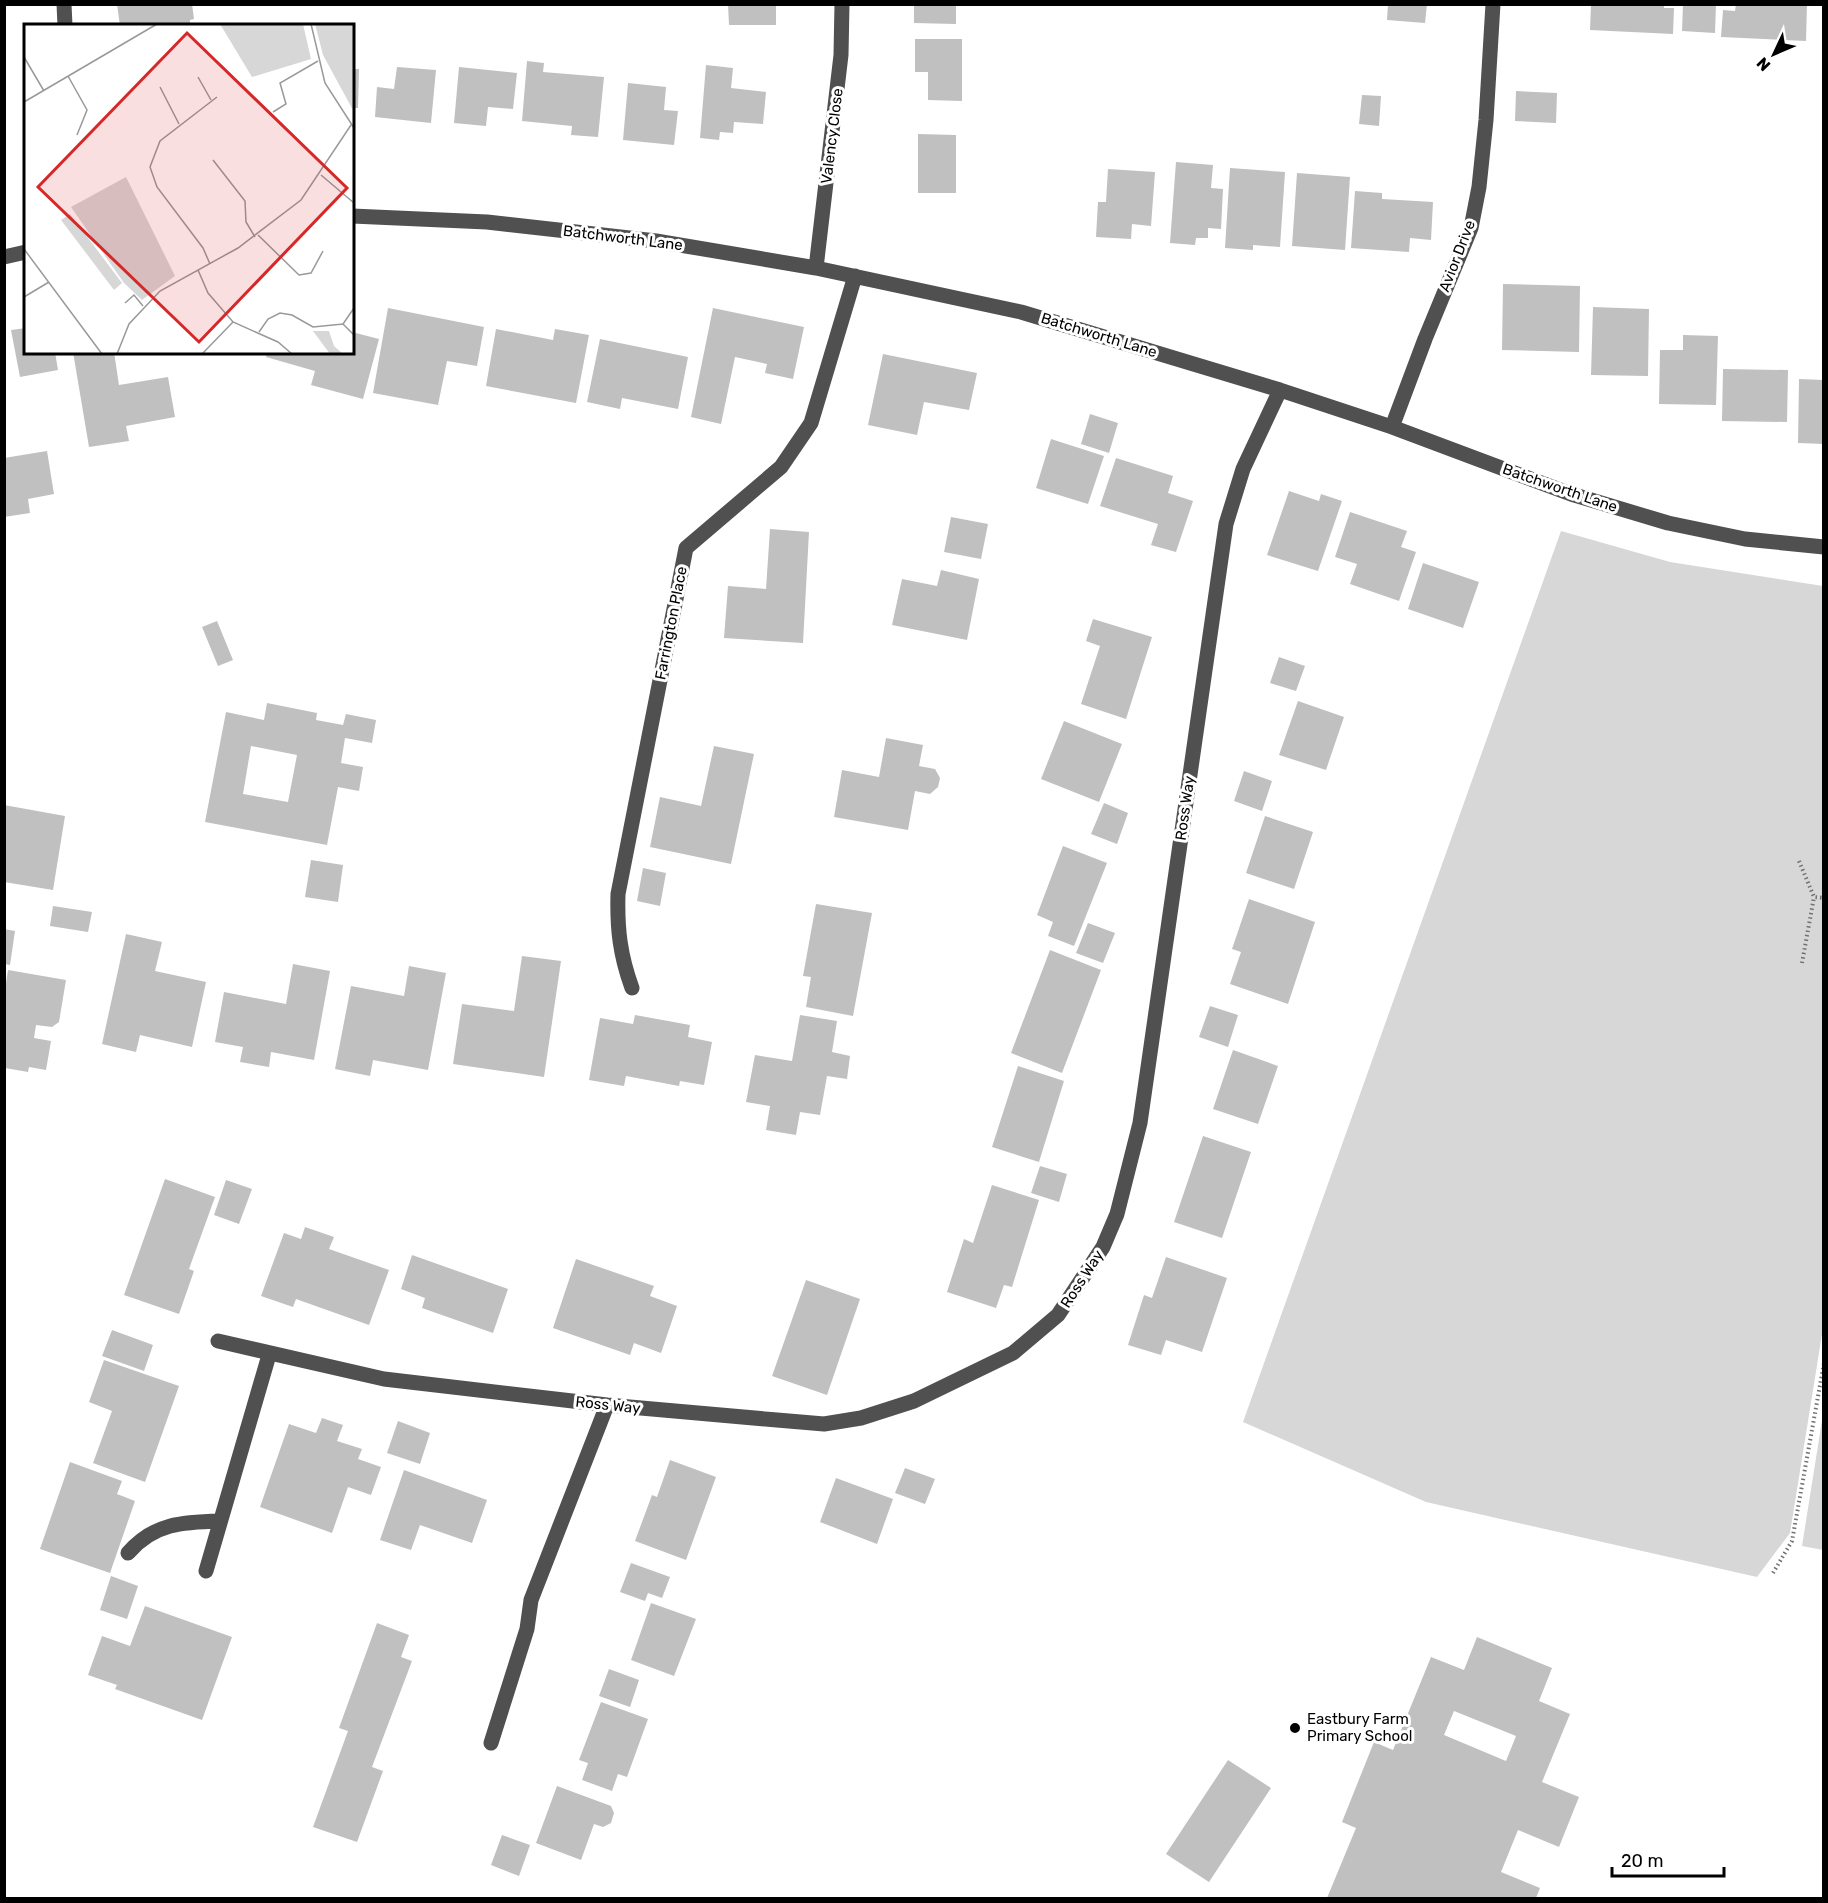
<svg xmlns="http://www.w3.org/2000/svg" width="1828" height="1903" viewBox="0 0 1828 1903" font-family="Rubik,sans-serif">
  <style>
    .green { fill: #d7d7d7 }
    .building { fill: #c0c0c0; fill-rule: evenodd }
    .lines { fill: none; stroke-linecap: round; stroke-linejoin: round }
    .path { stroke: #727272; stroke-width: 4; stroke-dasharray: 1.5 3; stroke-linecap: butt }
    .minor { stroke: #505050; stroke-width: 15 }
    .poi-dot { fill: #000; stroke: #fff; stroke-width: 2 }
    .labels { text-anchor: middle; stroke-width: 6; stroke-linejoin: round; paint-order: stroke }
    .street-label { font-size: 15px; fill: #000; stroke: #fff }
    .poi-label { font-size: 15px; fill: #000; stroke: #fff; text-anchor: start }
    .inset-road { fill: none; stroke: #999; stroke-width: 1.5 }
    .view { fill: #d62828; fill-opacity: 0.15; stroke: #d62828; stroke-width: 3 }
    .inset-edge { fill: none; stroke: #000; stroke-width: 3 }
  </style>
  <rect width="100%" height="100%" fill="#fff"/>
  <path class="green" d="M1561,531L1670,562L1823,586V1328L1790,1533L1757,1577L1426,1502L1243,1422Z
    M1823,1414V1550L1802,1546Z"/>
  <path class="building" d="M117,4H192L194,19L190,20V26H120Z
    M728,4H776V25H729Z
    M1388,4H1427L1425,23L1387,20Z
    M1591,4H1664V8H1674L1673,34L1590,30Z
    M1683,4H1716L1715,33L1682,31Z
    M1736,4H1807L1806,41L1721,37L1723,10L1735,11Z
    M914,5H956V24L914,23Z
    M915,39H962V101L928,100V72H915Z
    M527,61L544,63L543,72L604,77L598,137L571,135L572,126L522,121Z
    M706,65L733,68L731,88L766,92L763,124L734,122L733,133L720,132L719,140L700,138Z
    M397,67L436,70L431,123L375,117L377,87L394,89Z
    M459,67L517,73L513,109L488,107L486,126L454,123Z
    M352,69H359L358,108H352Z
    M628,83L666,87L664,110L678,111L674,145L623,140Z
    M1516,91L1557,93L1556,123L1515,121Z
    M1362,95L1381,96L1379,126L1359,124Z
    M918,134L956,135V193H918Z
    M1176,162L1213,165L1211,188L1223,189L1221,229L1208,228V238H1196L1195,245L1170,243Z
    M1230,168L1285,172L1280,247L1253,245V250L1225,248Z
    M1108,169L1155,172L1151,226L1132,224L1131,239L1096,237L1098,202H1106Z
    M1297,173L1350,177L1345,250L1292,246Z
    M1355,191L1382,193V199L1433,202L1431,240L1410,238L1409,252L1351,248Z
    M1503,284L1580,286L1579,352L1502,350Z
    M1593,307L1649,309L1648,376L1591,375Z
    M388,308L484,327L477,366L447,361L438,405L373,393Z
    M713,308L804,327L793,379L765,373L767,364L735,357L721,424L691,417Z
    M26,328V352H55L58,370L20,377L11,330Z
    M496,329L553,340L555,329L589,335L576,403L486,386Z
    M352,332L379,339L363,399L311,385L315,371L266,357L267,352H352Z
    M1683,335L1718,336L1716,405L1659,404L1660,350H1683Z
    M600,339L688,357L678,409L622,398L620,409L587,402Z
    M73,352H114L119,385L168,377L175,417L126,426L129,441L89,447Z
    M883,354L977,373L969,410L924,402L917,435L868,425Z
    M1723,369L1788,370L1787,422L1722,421Z
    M1799,379L1824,380V444L1798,443Z
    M1090,414L1118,423L1109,453L1081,444Z
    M1051,439L1104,456L1088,504L1036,488Z
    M47,451L54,494L28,499L30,513L4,517V458Z
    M1116,458L1173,476L1168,493L1193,501L1176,552L1151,545L1158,524L1100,506Z
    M1289,491L1319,501L1321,494L1342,501L1318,571L1267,555Z
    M1350,512L1407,531L1401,547L1416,552L1399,601L1350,584L1357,564L1335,557Z
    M951,517L988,524L981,559L944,552Z
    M770,529L809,532L803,643L724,638L728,586L766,589Z
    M1423,563L1479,582L1463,628L1408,609Z
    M941,570L979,579L967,640L892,625L902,579L937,586Z
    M1093,619L1152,637L1126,719L1081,704L1100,646L1086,641Z
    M217,621L233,660L218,666L202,627Z
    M1279,657L1305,666L1296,691L1270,683Z
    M1298,701L1344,717L1326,770L1279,755Z
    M267,703L317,713L316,720L343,725L346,714L376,720L372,743L345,738L341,763L363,767L359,791L338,787L327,845L205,822L226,712L264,720ZM251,746L297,755L288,802L243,794Z
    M1064,721L1122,744L1099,802L1041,779Z
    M886,738L923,745L919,766L935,769L940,778L938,787L930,794L915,791L908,830L834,817L842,770L879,777Z
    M714,746L754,754L731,864L650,847L660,797L701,806Z
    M1244,771L1272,781L1262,811L1234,801Z
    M1104,803L1128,813L1117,844L1091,834Z
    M4,805L65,816L53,890L4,882Z
    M1265,816L1313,832L1294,889L1246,873Z
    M1063,846L1107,863L1074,946L1048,936L1053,922L1037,915Z
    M311,860L343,865L338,902L305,897Z
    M643,868L666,873L660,906L637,901Z
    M1249,899L1315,922L1288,1004L1230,984L1241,952L1232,949Z
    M816,904L872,913L853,1016L806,1007L811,977L803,976Z
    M53,906L92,912L88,932L50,926Z
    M1088,923L1115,933L1103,963L1076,953Z
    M4,929L15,931L10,965L4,964Z
    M126,934L162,942L155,971L206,982L192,1047L140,1035L136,1052L102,1044Z
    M1050,950L1101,970L1062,1073L1011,1053Z
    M522,956L561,961L544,1077L453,1064L462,1004L514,1011Z
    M293,964L330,971L314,1060L271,1052L269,1067L240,1062L243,1047L215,1042L224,992L286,1004Z
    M409,966L446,973L428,1070L373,1060L370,1076L335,1069L351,986L404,996Z
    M8,970L66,980L59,1022L52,1027L36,1025L34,1038L51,1041L46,1070L29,1067L28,1072L5,1068V990Z
    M1210,1006L1238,1015L1228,1047L1199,1037Z
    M635,1015L690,1025L688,1037L712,1042L704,1085L680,1081L679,1086L626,1076L624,1086L589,1080L600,1018L633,1024Z
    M800,1015L837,1021L832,1052L850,1056L847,1079L827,1076L820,1115L800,1112L796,1135L766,1130L770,1106L746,1102L755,1055L792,1061Z
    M1233,1050L1278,1066L1258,1124L1213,1109Z
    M1018,1066L1064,1081L1039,1162L992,1147Z
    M1203,1136L1251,1152L1222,1238L1174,1222Z
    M1040,1166L1067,1174L1059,1202L1031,1193Z
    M165,1179L215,1197L189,1269L194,1271L179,1314L124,1295Z
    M226,1180L252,1189L239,1224L214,1215Z
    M992,1185L1039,1200L1012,1287L1004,1285L996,1308L947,1292L964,1239L973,1243Z
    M305,1227L334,1237L329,1249L389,1270L369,1325L296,1299L293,1307L261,1296L284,1233L301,1239Z
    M412,1255L508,1289L493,1333L422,1308L425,1298L401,1289Z
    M1166,1257L1227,1278L1202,1352L1166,1340L1161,1355L1128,1345L1144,1295L1152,1298Z
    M576,1259L654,1286L650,1296L677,1306L661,1353L634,1343L630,1355L553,1328Z
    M806,1280L860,1299L827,1395L772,1376Z
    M112,1330L153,1345L144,1371L102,1356Z
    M104,1360L179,1386L145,1482L93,1463L112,1411L89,1402Z
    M322,1418L343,1425L337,1441L362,1449L358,1459L381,1467L371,1495L348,1487L332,1533L260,1507L289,1424L316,1433Z
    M398,1421L430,1433L420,1464L387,1453Z
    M670,1460L716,1477L686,1560L635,1541L652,1495L657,1497Z
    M70,1462L122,1481L117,1494L135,1501L110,1573L40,1549Z
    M905,1468L935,1479L925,1504L895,1493Z
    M404,1470L487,1500L472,1543L420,1525L411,1550L380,1540Z
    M836,1478L893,1499L877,1544L820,1522Z
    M631,1563L670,1577L662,1598L648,1593L645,1601L620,1592Z
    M111,1576L138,1586L127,1619L100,1610Z
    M651,1603L696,1619L674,1676L631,1660Z
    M145,1606L232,1637L202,1720L115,1689L117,1685L88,1675L102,1636L130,1646Z
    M377,1623L409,1635L401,1657L412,1661L372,1767L383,1771L357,1842L313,1827L348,1731L339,1728Z
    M1477,1637L1552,1668L1539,1701L1570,1714L1542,1782L1579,1797L1559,1847L1518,1830L1501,1872L1540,1888L1536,1898H1327L1356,1828L1342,1822L1374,1742L1393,1750L1431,1657L1464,1670ZM1454,1711L1516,1736L1506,1761L1444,1735Z
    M609,1669L639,1680L630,1707L599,1696Z
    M601,1702L648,1719L627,1777L618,1774L612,1791L582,1780L588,1763L579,1760Z
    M1228,1760L1271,1788L1209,1882L1166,1854Z
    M557,1786L611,1806L614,1813L611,1823L603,1827L594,1824L581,1860L536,1843Z
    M502,1835L530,1845L519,1876L491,1865Z"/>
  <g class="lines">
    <path class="path" d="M1799,861L1814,897L1824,898
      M1802,963L1814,897
      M1773,1573L1792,1541L1824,1363"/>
    <path class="minor" d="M64,4L65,26
      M352,216L487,222L656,241L816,268L1021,312L1280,390L1392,427L1571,494L1668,523L1745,539L1824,547
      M4,257L26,252
      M816,268L841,55L842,4
      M1392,427L1425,339L1471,228L1479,187L1486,120L1493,4
      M632,988C620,955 617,929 618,894L686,548L781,467L811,423L855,276
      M218,1341L384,1379L607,1405L777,1420L824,1424L861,1418L914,1401L1013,1353L1058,1315L1103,1247L1117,1214L1140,1123L1226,524L1243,469L1280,390
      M128,1553C154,1523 183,1522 220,1521
      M206,1571L269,1355
      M491,1743L527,1629L531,1600L607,1405"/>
  </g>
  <circle class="poi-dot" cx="1295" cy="1728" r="6"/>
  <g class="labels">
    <g class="street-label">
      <text transform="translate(832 136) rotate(-83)" y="5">Valency Close</text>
      <text transform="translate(623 238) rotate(7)" y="5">Batchworth Lane</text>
      <text transform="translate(1457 256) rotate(-69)" y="5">Avior Drive</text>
      <text transform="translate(1099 335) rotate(17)" y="5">Batchworth Lane</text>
      <text transform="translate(1560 488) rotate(19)" y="5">Batchworth Lane</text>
      <text transform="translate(671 623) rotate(-79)" y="5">Farrington Place</text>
      <text transform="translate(1185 808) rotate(-82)" y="5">Ross Way</text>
      <text transform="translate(1082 1279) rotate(-57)" y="5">Ross Way</text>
      <text transform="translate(608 1405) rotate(6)" y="5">Ross Way</text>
    </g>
    <g class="poi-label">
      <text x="1307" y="1724">Eastbury Farm<tspan x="1307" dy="17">Primary School</tspan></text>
    </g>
  </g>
  <g transform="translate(24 24)">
    <rect width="330" height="330" fill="#fff"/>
    <path d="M196,0H279L287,35L228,53ZM291,0H330V88L299,31ZM102,153L151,252L118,276L100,259L47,183ZM46,190L98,259L90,266L37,196ZM289,307H305L310,322L319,330H306Z" fill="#d7d7d7"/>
    <path class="inset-road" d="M287,0L301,59L330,104M0,33L20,67M44,52L63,86L53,111M174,53L187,76M136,63L155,100M0,78L133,0M249,88L262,80L256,59L294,37M189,136L221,177L222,198L231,213M297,151L330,179M234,211L275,251L287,249L299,227M0,225L78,330M186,240L179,224L133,163L126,143L136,117L193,73M174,246L184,269L209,298L254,318L268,330M0,273L25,258M101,279L110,271L119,282M319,300L330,284M235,308L244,295L256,289L268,291L289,303L319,300L330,311M93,330L105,300L136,267L214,224L277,176L327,101M178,330L209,298"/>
    <path class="view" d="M163,9L323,164L175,318L14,163Z"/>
    <rect width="330" height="330" class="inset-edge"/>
  </g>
  <rect width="1828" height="1903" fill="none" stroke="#000000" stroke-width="12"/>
  <g transform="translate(1774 54) rotate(226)" stroke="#ffffff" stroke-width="4.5" paint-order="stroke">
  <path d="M0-4.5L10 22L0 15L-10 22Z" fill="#000000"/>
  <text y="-9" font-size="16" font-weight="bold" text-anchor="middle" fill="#000000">N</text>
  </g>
  <path d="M1612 1867v9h112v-9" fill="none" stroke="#000000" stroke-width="3"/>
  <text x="1621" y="1867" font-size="18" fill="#000000" stroke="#ffffff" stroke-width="4.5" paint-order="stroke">20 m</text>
</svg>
